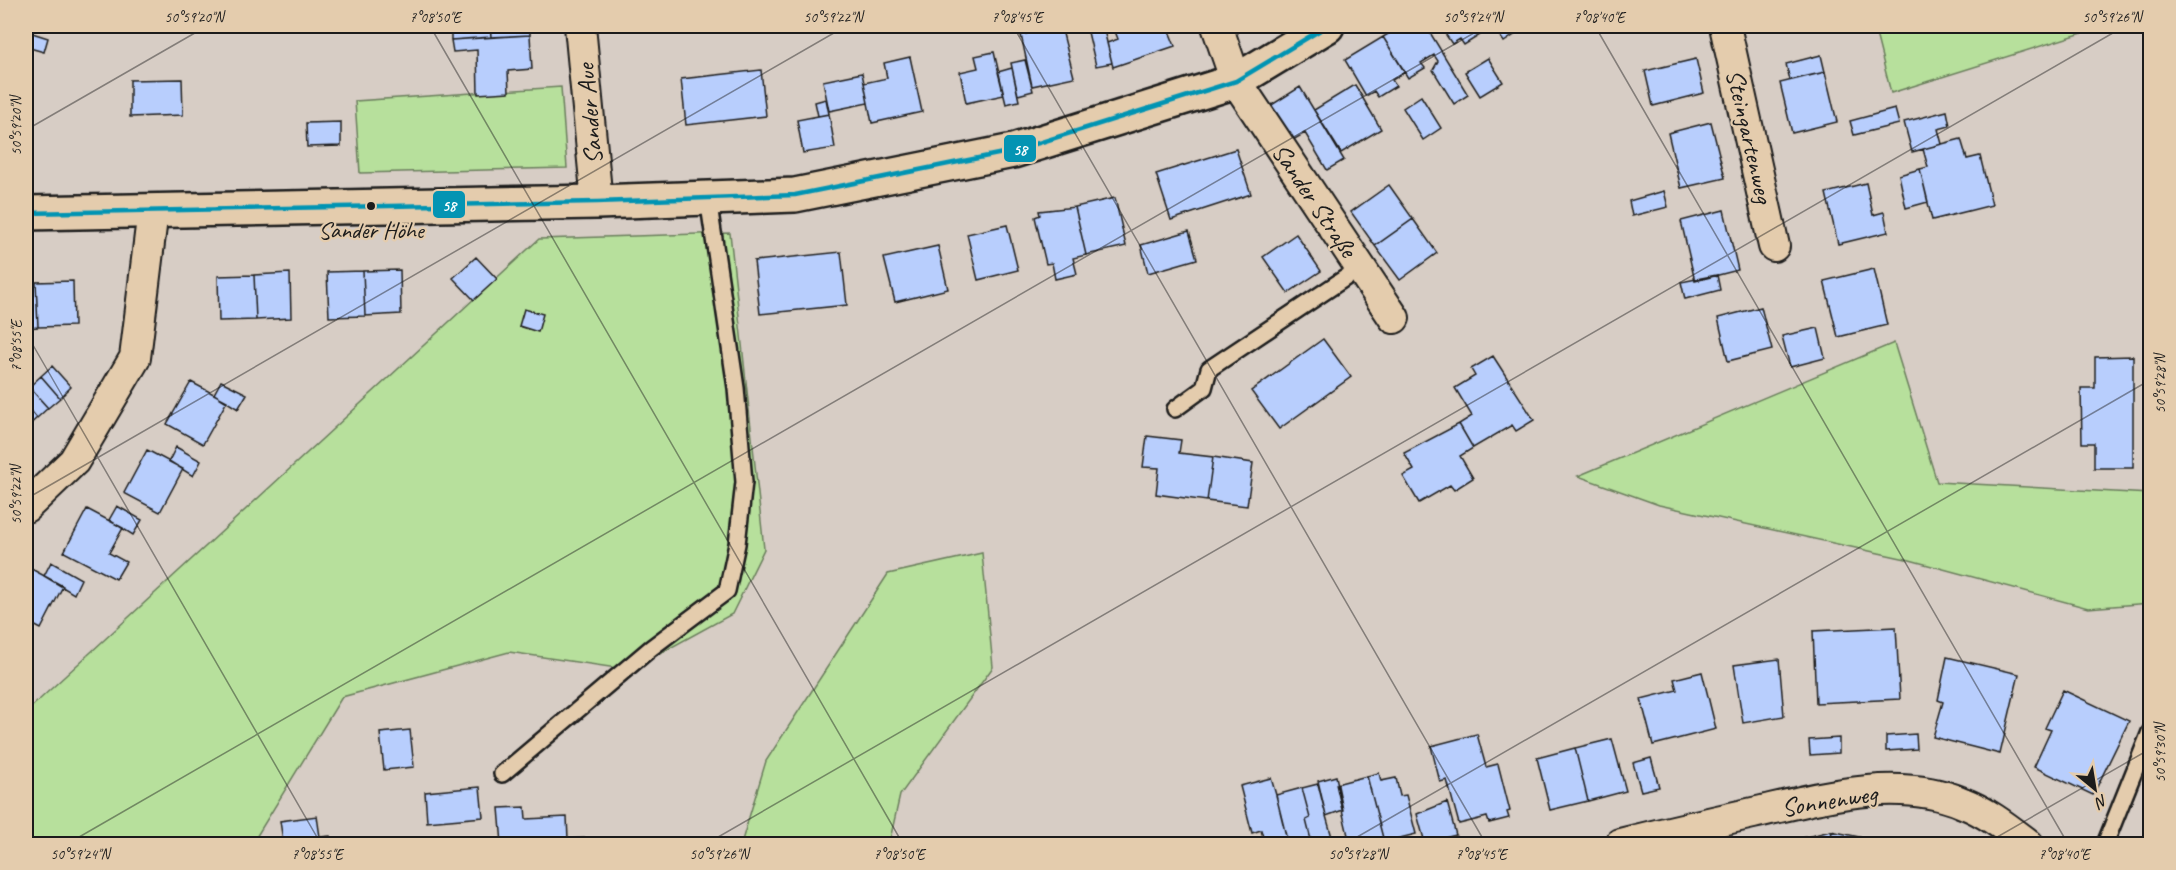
<svg xmlns="http://www.w3.org/2000/svg" width="2176" height="870" viewBox="0 0 2176 870" font-family="Caveat,sans-serif">
  <style>
    .green { fill: #b7e09c; stroke: #6a7e5c; stroke-width: 1.5 }
    .building { fill: #b8cefd; stroke: #1c1c1c; stroke-width: 1.5 }
    .lines { fill: none; stroke-linecap: round; stroke-linejoin: round }
    .lane-casing { stroke: #1c1c1c; stroke-width: 20 }
    .street-casing { stroke: #1c1c1c; stroke-width: 34 }
    .secondary-casing { stroke: #1c1c1c; stroke-width: 38 }
    .lane { stroke: #e4ccad; stroke-width: 15 }
    .street { stroke: #e4ccad; stroke-width: 30 }
    .secondary { stroke: #e4ccad; stroke-width: 33 }
    .bus-1-casing { stroke: #e4ccad; stroke-width: 9 }
    .bus-1 { stroke: #0494b3; stroke-width: 4.5 }
    .ticks { fill: none; stroke: #1c1c1c; stroke-width: 1.5; stroke-opacity: 0.45 }
    .bus-dot { fill: #1c1c1c; stroke: #e4ccad; stroke-width: 2 }
    .labels { text-anchor: middle; stroke-width: 4.5; stroke-linejoin: round; paint-order: stroke }
    .bus-label { font-size: 24px; fill: #1c1c1c; stroke: #e4ccad }
    .street-label { font-size: 26px; fill: #1c1c1c; stroke: #e4ccad }
    .line-badge { stroke: #e4ccad; stroke-width: 2 }
    .badge-label { font-size: 16px; text-anchor: middle; font-weight: bold; fill: #fff }
    .neatline { fill: none; stroke: #1c1c1c; stroke-width: 2 }
    .ticks-label { font-size: 15px; text-anchor: middle; fill: #1c1c1c }
  </style>
  <rect width="100%" height="100%" fill="#d7cdc5"/>
  <filter id="ink" filterUnits="userSpaceOnUse"><feTurbulence type="fractalNoise" baseFrequency=".0167" numOctaves="2"/><feDisplacementMap in="SourceGraphic" scale="12" xChannelSelector="R" yChannelSelector="G"/><feConvolveMatrix kernelMatrix="1 2 1 2 8 2 1 2 1" color-interpolation-filters="sRGB"/></filter>
  <g filter="url(#ink)">
    <path class="green" d="M1874,26H2105L1891,93Z
      M561,87L567,168L360,173L355,101Z
      M730,233L764,549L732,614L630,670L509,652L342,697L252,844H26V712L539,239Z
      M1894,343L1937,482L2150,494V603L2088,608L1906,559L1659,505L1578,476Z
      M982,553L993,667L900,795L889,844H741L766,761L888,574Z"/>
    <path class="building" d="M228,26H264V29H228Z
      M451,26H490L491,37L451,40Z
      M490,26H530V35L491,37Z
      M1036,26H1061L1074,77L1032,86L1021,35L1038,31Z
      M1093,26H1103L1112,63L1096,66L1087,28Z
      M1113,26H1167L1175,46L1113,67L1107,43L1118,39Z
      M1402,26H1426L1468,95L1454,104L1433,70L1438,61L1434,55L1421,63L1425,68L1408,78L1383,37Z
      M1440,26H1482L1476,29L1480,35L1464,45L1460,39L1452,44Z
      M1493,26H1521L1523,29L1504,42Z
      M26,31L48,38L44,52L26,47Z
      M530,35L532,69L508,71L509,92L478,94L477,50L453,52L451,40Z
      M1383,37L1405,72L1392,80L1396,86L1378,97L1374,91L1366,96L1345,60Z
      M994,52L1004,95L966,103L960,72L978,68L975,56Z
      M1821,55L1825,72L1790,80L1786,64Z
      M910,57L922,112L872,123L864,83L887,78L884,63Z
      M1488,58L1503,82L1480,96L1465,72Z
      M1696,59L1704,93L1653,106L1645,71Z
      M1025,60L1033,91L1018,95L1011,63Z
      M1012,68L1019,101L1006,104L998,72Z
      M761,70L766,116L686,125L681,79Z
      M1825,72L1837,122L1792,133L1780,83Z
      M862,73L868,103L829,111L823,81Z
      M182,79L183,115L130,117V80Z
      M1355,85L1381,129L1341,153L1314,110Z
      M1300,87L1344,160L1327,170L1305,133L1291,141L1270,106Z
      M1421,96L1441,128L1423,140L1403,108Z
      M826,99L829,114L818,116L815,102Z
      M1895,109L1899,124L1854,135L1850,121Z
      M1947,111L1950,126L1938,129L1942,144L1912,152L1904,122Z
      M829,114L835,148L803,153L797,120Z
      M341,122V146L307,147L306,123Z
      M1711,122L1725,178L1681,188L1668,133Z
      M1961,139L1967,159L1980,156L1992,205L1932,220L1920,169L1928,167L1923,149Z
      M1236,149L1251,194L1171,220L1156,174Z
      M1920,169L1928,202L1906,208L1899,175Z
      M1866,183L1873,215L1884,212L1888,232L1838,244L1826,193Z
      M1389,185L1413,219L1375,246L1351,212Z
      M1664,191L1668,207L1632,216L1629,201Z
      M1115,198L1126,246L1086,255L1075,207Z
      M1075,207L1086,255L1073,258L1077,274L1055,279L1052,263L1046,264L1035,217L1040,215L1039,211Z
      M1724,210L1738,270L1695,281L1681,221Z
      M1413,219L1437,253L1400,280L1375,246Z
      M1007,225L1018,270L978,280L967,234Z
      M1189,231L1197,259L1148,273L1141,245Z
      M1296,234L1321,271L1288,293L1263,257Z
      M938,246L948,289L895,302L884,258Z
      M841,252L847,305L760,314L754,261Z
      M476,257L497,279L474,300L453,278Z
      M1874,269L1887,325L1838,337L1824,281Z
      M400,270L401,314L365,316L363,271Z
      M363,271L365,316L329,317L327,272Z
      M290,273L291,318L256,320L254,275Z
      M254,275L256,320L219,321L218,276Z
      M1717,275L1720,290L1685,299L1681,282Z
      M73,281L74,326L38,327L36,282Z
      M36,282L38,327L26,328V283Z
      M1761,307L1772,350L1728,361L1718,318Z
      M524,309L543,314L538,332L519,326Z
      M1818,328L1825,358L1790,367L1782,336Z
      M1323,339L1351,377L1279,429L1251,391Z
      M1493,356L1534,420L1516,431L1512,425L1473,448L1459,424L1472,416L1455,388L1475,376L1471,369Z
      M2133,356V468H2094V443H2082L2081,388H2095V357Z
      M52,366L71,387L60,398L41,376Z
      M41,376L60,398L48,408L29,387Z
      M221,381L247,394L238,409L214,394Z
      M191,382L227,401L203,444L167,424Z
      M29,387L48,408L37,418L26,405V390Z
      M26,405L37,418L26,428Z
      M1459,424L1473,448L1460,456L1473,478L1454,490L1450,485L1419,503L1403,476L1414,470L1404,453Z
      M1147,436L1181,440L1179,453L1213,457L1207,501L1156,494L1159,468L1143,467Z
      M176,447L201,461L193,476L169,461Z
      M147,450L183,469L160,512L124,493Z
      M1213,457L1253,463L1247,506L1207,501Z
      M117,506L142,520L133,535L109,520Z
      M87,509L123,528L109,553L126,562L116,579L64,552Z
      M51,562L81,579L74,594L44,576Z
      M26,566L63,586L41,629L26,621Z
      M1896,627L1900,699L1816,703L1813,631Z
      M1947,657L2019,674L2000,754L1933,737L1943,702L1938,700Z
      M1779,659L1784,716L1743,723L1734,665Z
      M1702,672L1716,729L1653,745L1641,699L1677,690L1674,679Z
      M2063,690L2129,721L2093,795L2034,767L2051,730L2045,728Z
      M410,730L414,767L384,770L380,733Z
      M1477,734L1486,767L1498,764L1510,811L1507,812L1509,818L1489,823L1487,817L1459,824L1447,780L1440,782L1431,746Z
      M1916,734L1917,749L1886,751V736Z
      M1839,738V753L1810,755L1809,740Z
      M1612,739L1626,791L1588,801L1575,748Z
      M1575,748L1588,801L1550,810L1537,758Z
      M1651,758L1659,787L1641,791L1633,763Z
      M1379,773L1381,781L1396,778L1400,796L1406,795L1416,834L1384,842L1367,776Z
      M1336,776L1343,810L1326,816L1318,781Z
      M1367,776L1384,842L1350,844L1336,784Z
      M1271,778L1276,795L1288,844H1265L1261,830L1252,833L1240,786Z
      M1318,784L1326,816L1334,844H1312L1306,820L1310,818L1302,788Z
      M480,787L483,817L427,822L425,792Z
      M1302,788L1310,818L1306,820L1312,844H1288L1276,795Z
      M1447,802L1456,835L1425,843L1417,814Z
      M525,807L526,819L567,817L568,839L590,838V844H502L499,808Z
      M317,816L320,837L330,836L331,844H296V840L283,841L280,821Z
      M1831,831L1892,844H1834Z
      M1831,831L1834,844H1778Z"/>
    <g class="lines">
      <g class="lane-casing">
        <path id="lane" d="M1175,409L1204,388L1209,369L1360,268
          M502,774L651,648L727,591L737,544L744,482L736,388L708,198
          M2105,844L2150,732"/>
      </g>
      <g class="street-casing">
        <path id="street" d="M580,26L597,202
          M1217,26L1236,81L1394,318
          M1725,26L1774,246
          M26,507L74,461L135,358L153,210
          M1620,844C1664,833 1708,823 1753,813C1819,798 1897,775 1963,803C1987,812 2008,829 2028,844"/>
      </g>
      <g class="secondary-casing">
        <path id="secondary" d="M26,213L597,202L795,195L1013,151L1236,81L1327,26"/>
      </g>
      <use href="#lane" class="lane"/>
      <use href="#street" class="street"/>
      <use href="#secondary" class="secondary"/>
      <g class="bus-1-casing">
        <path id="bus-1" d="M26,213L597,202L795,195L1013,151L1236,81L1327,26"/>
      </g>
      <use href="#bus-1" class="bus-1"/>
    </g>
  </g>
  <path class="ticks" d="M430,26L903,844M1013,26L1486,844M1595,26L2068,844M26,130L207,26M26,333L321,844M26,499L846,26M67,844L1486,26M706,844L2125,26M1345,844L2150,380M1985,844L2150,749"/>
  <circle class="bus-dot" cx="371" cy="206" r="5"/>
  <g class="labels">
    <g class="bus-label">
      <text x="371" y="238">Sander Höhe</text>
    </g>
    <g class="street-label">
      <text transform="translate(589 114) rotate(-95)" y="9">Sander Aue</text>
      <text transform="translate(1750 136) rotate(77)" y="9">Steingartenweg</text>
      <text transform="translate(1315 200) rotate(56)" y="9">Sander Straße</text>
      <text transform="translate(1829 800) rotate(-9)" y="9">Sonnenweg</text>
    </g>
  </g>
  <g class="line-badge">
    <rect x="1003" y="134" width="34" height="29" rx="6" fill="#0494b3"/>
    <rect x="432" y="190" width="34" height="29" rx="6" fill="#0494b3"/>
  </g>
  <g class="badge-label">
    <text x="1020" y="155">58</text>
    <text x="449" y="211">58</text>
  </g>
  <rect width="2176" height="870" fill="none" stroke="#e4ccad" stroke-width="66"/>
  <g transform="translate(2095 789) rotate(150)" stroke="#e4ccad" stroke-width="4.5" paint-order="stroke">
  <path d="M0-4.5L10 22L0 15L-10 22Z" fill="#1c1c1c"/>
  <text y="-9" font-size="16" font-weight="bold" text-anchor="middle" fill="#1c1c1c">N</text>
  </g>
  <rect x="33" y="33" width="2110" height="804" class="neatline"/>
  <g class="ticks-label">
    <text x="194" y="22">50°59'20"N</text>
    <text x="435" y="22">7°08'50"E</text>
    <text x="833" y="22">50°59'22"N</text>
    <text x="1017" y="22">7°08'45"E</text>
    <text x="1473" y="22">50°59'24"N</text>
    <text x="1599" y="22">7°08'40"E</text>
    <text x="2112" y="22">50°59'26"N</text>
    <text transform="translate(16 126) rotate(-90)" y="5">50°59'20"N</text>
    <text transform="translate(16 346) rotate(-90)" y="5">7°08'55"E</text>
    <text transform="translate(2160 384) rotate(-90)" y="5">50°59'28"N</text>
    <text transform="translate(16 495) rotate(-90)" y="5">50°59'22"N</text>
    <text transform="translate(2160 753) rotate(-90)" y="5">50°59'30"N</text>
    <text x="80" y="859">50°59'24"N</text>
    <text x="317" y="859">7°08'55"E</text>
    <text x="719" y="859">50°59'26"N</text>
    <text x="899" y="859">7°08'50"E</text>
    <text x="1358" y="859">50°59'28"N</text>
    <text x="1481" y="859">7°08'45"E</text>
    <text x="2064" y="859">7°08'40"E</text>
  </g>
</svg>
